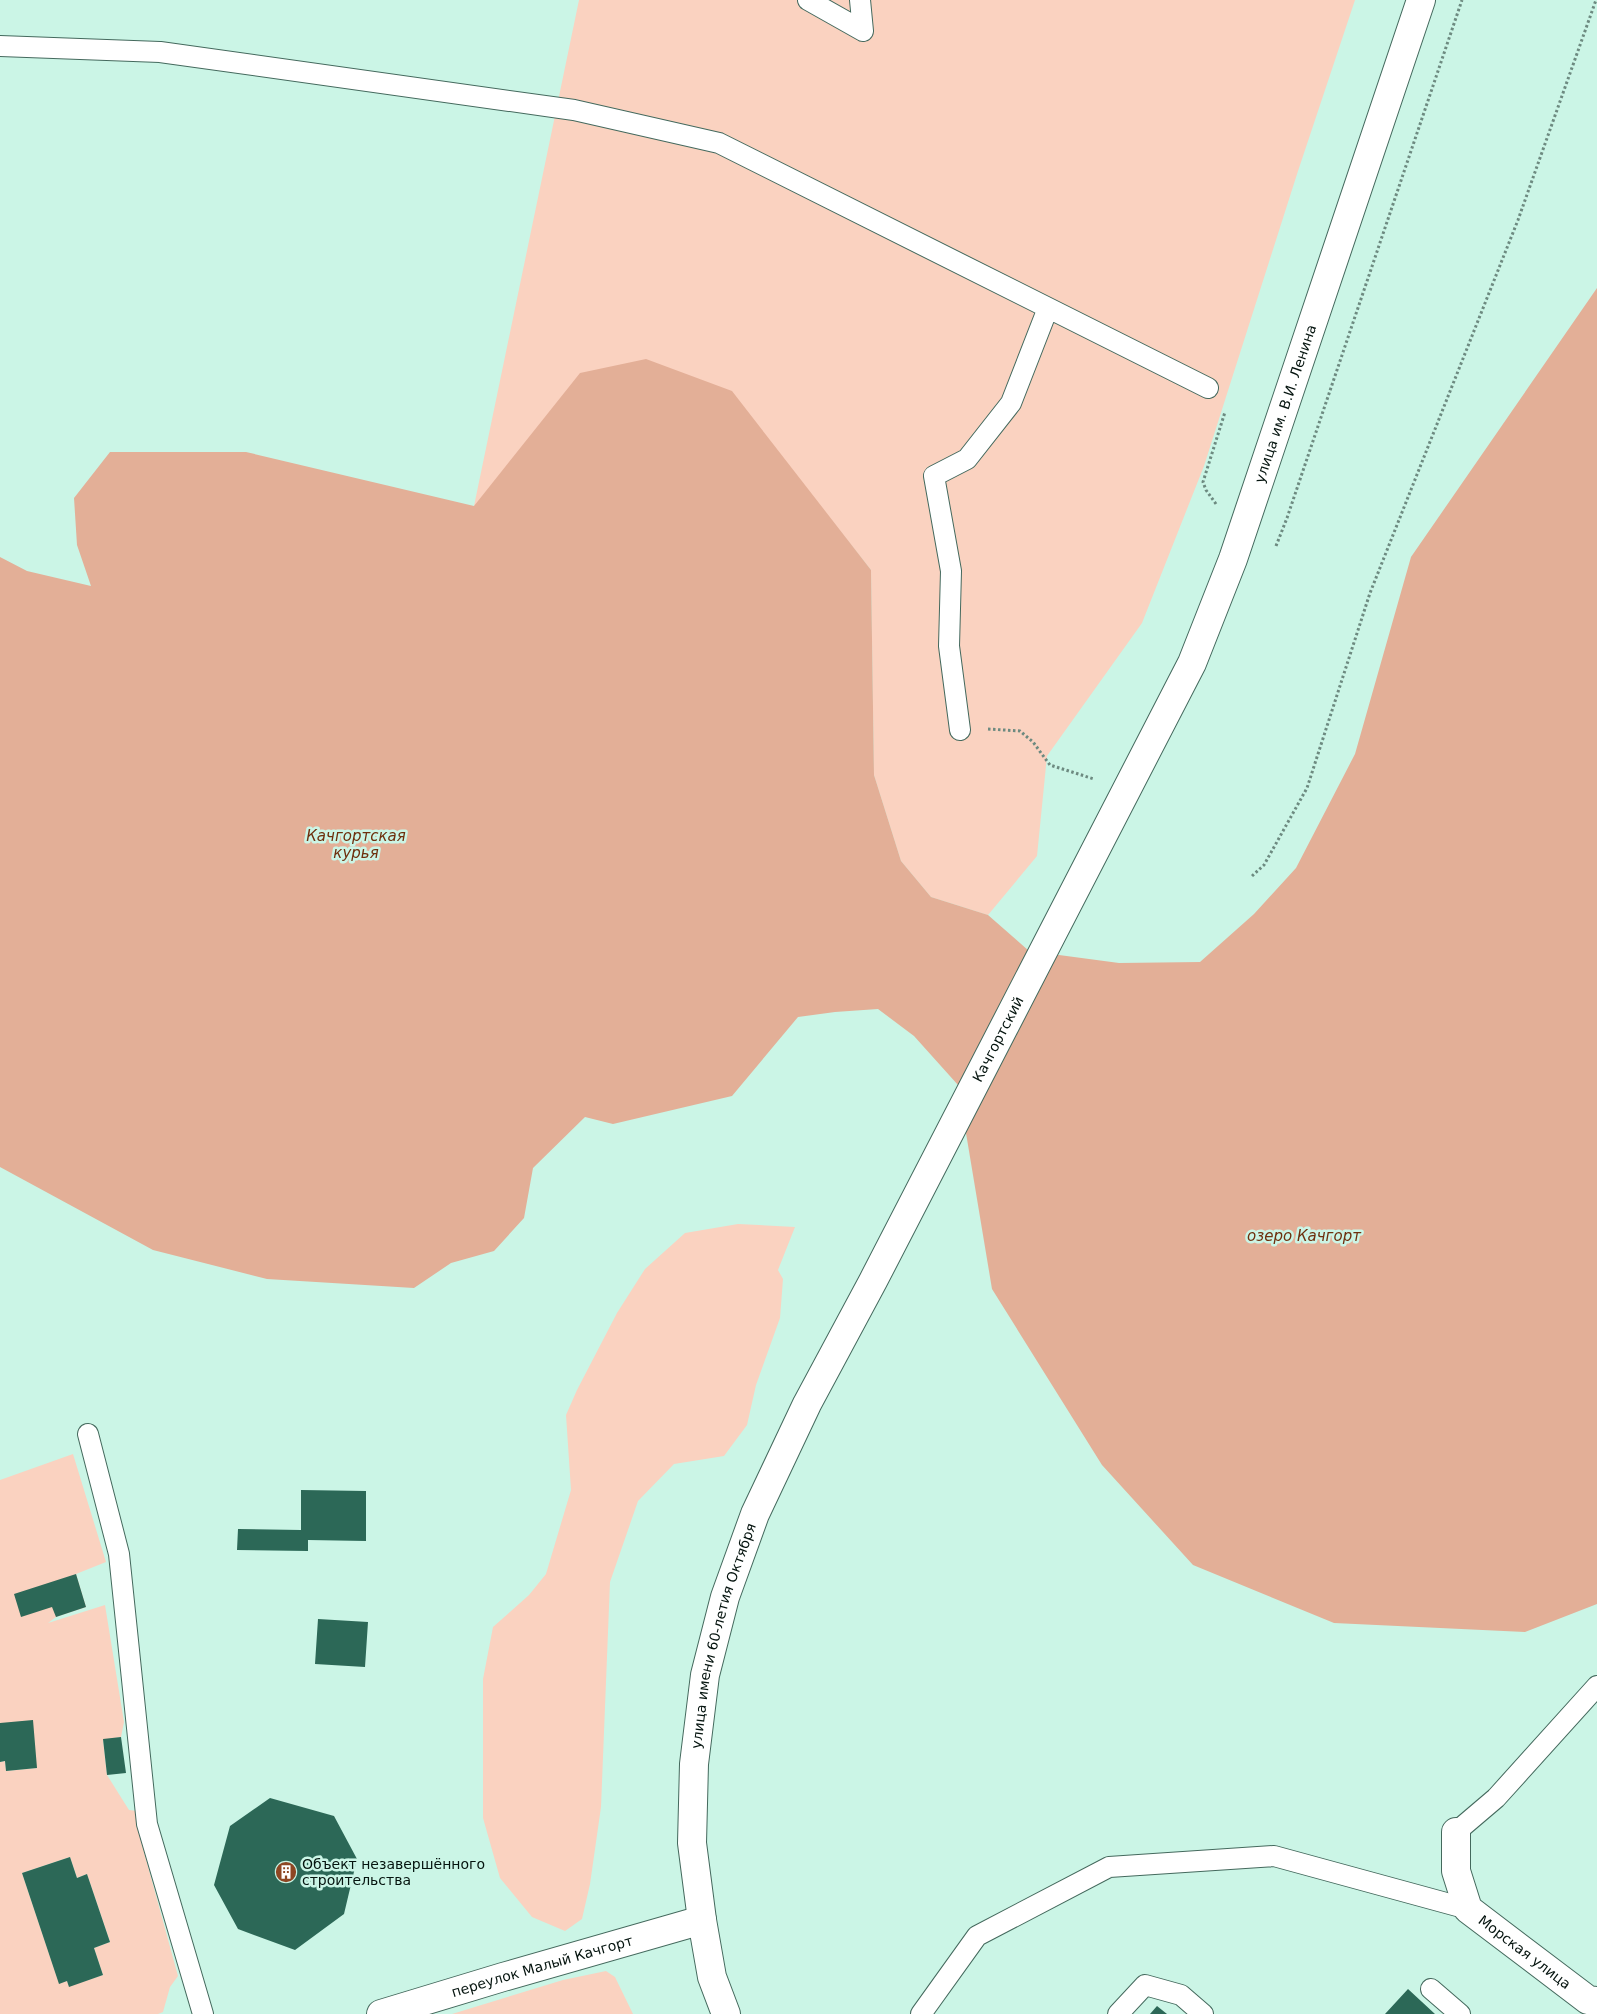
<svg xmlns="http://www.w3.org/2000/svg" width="1597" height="2014" viewBox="0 0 1597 2014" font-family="'DejaVu Sans',sans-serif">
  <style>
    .green { fill: #fad2c0; fill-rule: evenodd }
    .water { fill: #e3af97 }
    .building { fill: #2c6857 }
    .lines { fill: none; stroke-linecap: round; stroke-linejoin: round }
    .service-casing { stroke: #44695d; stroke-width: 22 }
    .minor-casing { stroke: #44695d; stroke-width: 30 }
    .primary-casing { stroke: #44695d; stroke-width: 30 }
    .path { stroke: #6d8a80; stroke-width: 3; stroke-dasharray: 2.5 2.5; stroke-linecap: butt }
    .service { stroke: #fff; stroke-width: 20 }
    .minor { stroke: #fff; stroke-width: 28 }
    .primary { stroke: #fff; stroke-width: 28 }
    .labels { text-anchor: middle; stroke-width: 5; stroke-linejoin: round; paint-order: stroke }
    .street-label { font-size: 14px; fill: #05140f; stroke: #cbf5e6 }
    .poi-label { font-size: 14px; fill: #05140f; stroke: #cbf5e6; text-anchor: start }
    .water-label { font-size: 15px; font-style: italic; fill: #6e2f0d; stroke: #cbf5e6 }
  </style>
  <rect width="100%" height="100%" fill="#cbf5e6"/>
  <path class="green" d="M579,0H1355L1298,171L1204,466L1142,623L1047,756L1037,856L988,915L931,897L901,861L874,775L871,570L818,503L474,506Z
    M738,1224L795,1227L778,1270L783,1279L780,1318L756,1385L747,1425L724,1456L674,1464L638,1501L610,1582L601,1807L590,1884L582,1919L565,1931L532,1917L500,1878L483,1818V1679L493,1627L529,1595L546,1574L571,1490L566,1415L577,1390L617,1313L645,1269L685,1233Z
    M73,1454L106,1562L76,1574L86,1607L56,1617L48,1623L105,1605L124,1722L121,1737L103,1740L107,1775L129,1810L137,1811L138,1830L178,1976L170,1987L163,2012L158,2014H0V1762L5,1761L6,1771L37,1768L0,1723V1480ZM70,1857L77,1878L87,1874L110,1942L94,1948L103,1975L69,1986L67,1981L59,1983L22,1873Z
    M606,1971L615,1977L633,2014H452L563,1980Z"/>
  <path class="water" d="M1597,288V1604L1525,1632L1334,1623L1193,1565L1102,1465L992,1289L958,1085L914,1036L878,1009L835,1012L798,1017L732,1096L613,1124L585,1117L533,1168L524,1218L494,1251L451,1263L414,1288L267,1279L153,1250L0,1167V557L27,571L91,586L77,545L74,498L110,452H246L474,506L580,373L646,359L732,391L871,570L874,775L901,861L931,897L988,915L1029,951L1119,963L1200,962L1254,914L1296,868L1355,754L1411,557Z"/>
  <path class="building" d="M301,1490L366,1491V1541L308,1540V1551L237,1550L238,1529L301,1530Z
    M76,1574L86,1607L56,1617L52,1607L21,1617L14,1594Z
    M318,1619L368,1622L365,1667L315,1664Z
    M33,1720L37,1768L6,1771L5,1761L0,1762V1723Z
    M121,1737L126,1773L107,1775L103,1739Z
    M270,1798L334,1816L357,1859L344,1914L295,1950L238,1929L214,1885L230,1826Z
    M70,1857L77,1878L87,1874L110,1942L94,1948L103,1975L69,1987L67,1981L59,1984L22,1873Z
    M1408,1989L1435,2014H1385Z
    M1157,2006L1167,2014H1150Z"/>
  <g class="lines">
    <g class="service-casing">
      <path id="service" d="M808,0L863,31
        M860,0L863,31
        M0,46L160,52L574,110L719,143L1208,388
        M960,730L949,646L951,571L934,476L967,459L1011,403L1048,308
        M88,1434L119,1554L147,1824L203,2014
        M1456,1832L1496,1798L1597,1686
        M1431,1989L1460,2014
        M921,2014L977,1936L1109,1867L1274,1856L1468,1909
        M1118,2014L1145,1985L1181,1995L1203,2014"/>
    </g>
    <g class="minor-casing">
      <g id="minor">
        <path id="s1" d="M1456,1832V1871L1468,1909L1588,2000L1597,2001"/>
        <path id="s2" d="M381,2014L503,1977L702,1920"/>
      </g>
    </g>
    <g class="primary-casing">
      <g id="primary">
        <path id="s3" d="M726,2014L712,1977L702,1920L692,1843L694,1764L705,1675L725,1597L755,1514L807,1404L873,1281L1192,663L1233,559L1421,0"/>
      </g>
    </g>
    <path class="path" d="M1216,504L1206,490L1203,482L1225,412
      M1276,546L1287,518L1462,0
      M988,729L1020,731L1033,742L1050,765L1094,779
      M1252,876L1264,865L1307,788L1370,593L1518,220L1596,0"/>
    <use href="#service" class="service"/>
    <use href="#minor" class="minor"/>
    <use href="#primary" class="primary"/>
  </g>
  <defs>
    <g id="building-disc" transform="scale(1.125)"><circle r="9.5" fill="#8e4623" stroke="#cbf5e6"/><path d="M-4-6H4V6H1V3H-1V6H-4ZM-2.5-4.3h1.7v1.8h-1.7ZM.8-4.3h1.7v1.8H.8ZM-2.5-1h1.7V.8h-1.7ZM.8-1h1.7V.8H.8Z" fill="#fff"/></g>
  </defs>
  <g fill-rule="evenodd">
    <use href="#building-disc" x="286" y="1872"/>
  </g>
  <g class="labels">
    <g class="street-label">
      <text dy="5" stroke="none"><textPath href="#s3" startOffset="1745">улица им. В.И. Ленина</textPath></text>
      <text dy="5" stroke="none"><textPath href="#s3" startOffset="1046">Качгортский</textPath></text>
      <text dy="5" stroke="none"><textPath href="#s3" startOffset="386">улица имени 60-летия Октября</textPath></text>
      <text dy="5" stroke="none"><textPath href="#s1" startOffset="150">Морская улица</textPath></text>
      <text dy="5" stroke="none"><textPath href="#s2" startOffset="168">переулок Малый Качгорт</textPath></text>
    </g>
    <g class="poi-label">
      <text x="302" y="1869">Объект незавершённого<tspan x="302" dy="16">строительства</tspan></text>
    </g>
    <g class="water-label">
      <text x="356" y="841">Качгортская<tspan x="356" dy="17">курья</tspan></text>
      <text x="1304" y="1241">озеро Качгорт</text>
    </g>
  </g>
</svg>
